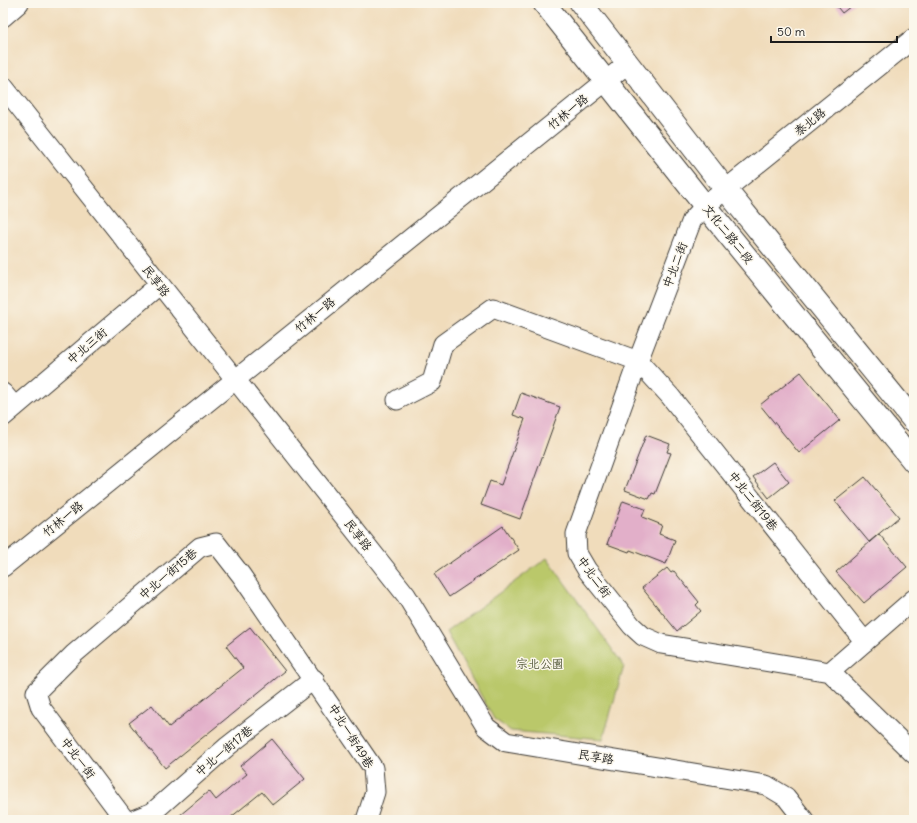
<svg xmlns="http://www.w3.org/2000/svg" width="917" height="823" viewBox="0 0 917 823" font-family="Delius,'LXGW WenKai TC',sans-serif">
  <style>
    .green { fill: #bac86b; stroke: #6b7244 }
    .building { fill: #e2afc9 }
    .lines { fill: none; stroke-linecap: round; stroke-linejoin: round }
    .minor-casing { stroke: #3c3934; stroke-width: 21 }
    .tertiary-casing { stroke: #3c3934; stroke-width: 24 }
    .minor { stroke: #fff; stroke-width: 19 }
    .tertiary { stroke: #fff; stroke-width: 22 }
    .labels { text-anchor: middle; stroke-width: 3; stroke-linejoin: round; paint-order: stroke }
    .street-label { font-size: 12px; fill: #1c1c1c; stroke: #fbf7ec }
    .park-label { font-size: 12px; fill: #535838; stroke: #fbf7ec }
  </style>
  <rect width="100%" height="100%" fill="#fbf7ec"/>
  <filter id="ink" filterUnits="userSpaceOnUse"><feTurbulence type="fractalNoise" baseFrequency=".025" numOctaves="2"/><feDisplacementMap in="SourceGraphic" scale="8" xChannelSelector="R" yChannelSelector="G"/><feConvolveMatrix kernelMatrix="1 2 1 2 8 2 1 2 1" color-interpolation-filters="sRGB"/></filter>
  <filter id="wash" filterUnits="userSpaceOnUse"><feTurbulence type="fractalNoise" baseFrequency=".012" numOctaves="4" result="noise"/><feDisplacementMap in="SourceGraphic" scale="16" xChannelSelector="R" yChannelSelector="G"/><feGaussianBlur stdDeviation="0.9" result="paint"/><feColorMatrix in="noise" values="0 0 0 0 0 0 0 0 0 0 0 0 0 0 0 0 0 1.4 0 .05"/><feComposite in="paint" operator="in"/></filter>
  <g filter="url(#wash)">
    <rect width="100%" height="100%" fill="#f0dcbb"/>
    <path class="green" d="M547,558L624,666L603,739L511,731L494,719L446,632Z"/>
    <g id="blocks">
      <path class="building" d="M834,3H855L842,13Z
        M801,372L840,420L799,453L760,405Z
        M521,393L560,407L520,519L481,505L490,481L501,485L525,419L513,415Z
        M646,435L670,444L667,452L671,453L655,494L652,493L649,499L625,490Z
        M773,462L789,482L769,498L753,477Z
        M865,477L899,517L869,542L835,501Z
        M623,501L645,509L642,517L662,525L659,534L675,540L666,564L630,550L629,552L607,544Z
        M503,526L519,550L449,597L434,574Z
        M879,534L907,567L864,603L836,572Z
        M667,568L671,573L674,571L699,602L696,605L701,611L677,631L642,588Z
        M250,627L285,671L165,768L129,723L152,705L169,727L243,668L226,646Z
        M272,739L305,779L273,805L262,792L230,818L232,820H174L209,791L216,800L247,774L240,766Z"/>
    </g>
  </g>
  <g filter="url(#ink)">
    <use href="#blocks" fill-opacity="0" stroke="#3c3934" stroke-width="1"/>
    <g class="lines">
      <g class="minor-casing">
        <path id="minor" d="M3,17L19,3
          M914,38L705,206L692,220L638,361L576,534L577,553L587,570L632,626L643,636L661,644L830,672L914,599
          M3,86L406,595L486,727L506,742L766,785L786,797L804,820
          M3,393L15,407
          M397,400L432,382L443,344L493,308L638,361L670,396L865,642
          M3,417L159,285
          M3,567L627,64
          M830,672L914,754
          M125,820L41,708L36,692L74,654L200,547L216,543L241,575L373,768L375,792L366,820
          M133,820L153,812L228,746L314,679"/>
      </g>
      <g class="tertiary-casing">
        <path id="tertiary" d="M544,3L705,206L914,462
          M581,3L726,190L914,421"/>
      </g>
      <use href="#minor" class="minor"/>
      <use href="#tertiary" class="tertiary"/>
    </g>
  </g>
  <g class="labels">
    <g class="street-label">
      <text transform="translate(568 112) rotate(-39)" y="4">竹林一路</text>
      <text transform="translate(810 122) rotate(-39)" y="4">泰北路</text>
      <text transform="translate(728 234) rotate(51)" y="4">文化二路二段</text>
      <text transform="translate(675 265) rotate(-69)" y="4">中北二街</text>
      <text transform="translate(156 281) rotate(52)" y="4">民享路</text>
      <text transform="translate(315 315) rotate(-39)" y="4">竹林一路</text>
      <text transform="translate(87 346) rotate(-40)" y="4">中北三街</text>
      <text transform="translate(753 501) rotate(52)" y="4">中北二街19巷</text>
      <text transform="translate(63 519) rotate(-39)" y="4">竹林一路</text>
      <text transform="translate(358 535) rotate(52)" y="4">民享路</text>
      <text transform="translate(168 574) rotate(-40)" y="4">中北一街15巷</text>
      <text transform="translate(594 577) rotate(54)" y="4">中北二街</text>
      <text transform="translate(351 736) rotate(58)" y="4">中北一街49巷</text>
      <text transform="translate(224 751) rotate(-40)" y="4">中北一街17巷</text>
      <text transform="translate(596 757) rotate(9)" y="4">民享路</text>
      <text transform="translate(78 758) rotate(53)" y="4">中北一街</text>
    </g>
    <g class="park-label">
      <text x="540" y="668">宗北公園</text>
    </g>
  </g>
  <rect width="917" height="823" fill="none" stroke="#fbf7ec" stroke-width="16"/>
  <path d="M771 36v6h126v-6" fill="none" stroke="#1c1c1c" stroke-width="2"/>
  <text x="777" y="36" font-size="12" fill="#1c1c1c" stroke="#fbf7ec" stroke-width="3" paint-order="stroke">50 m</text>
</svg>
